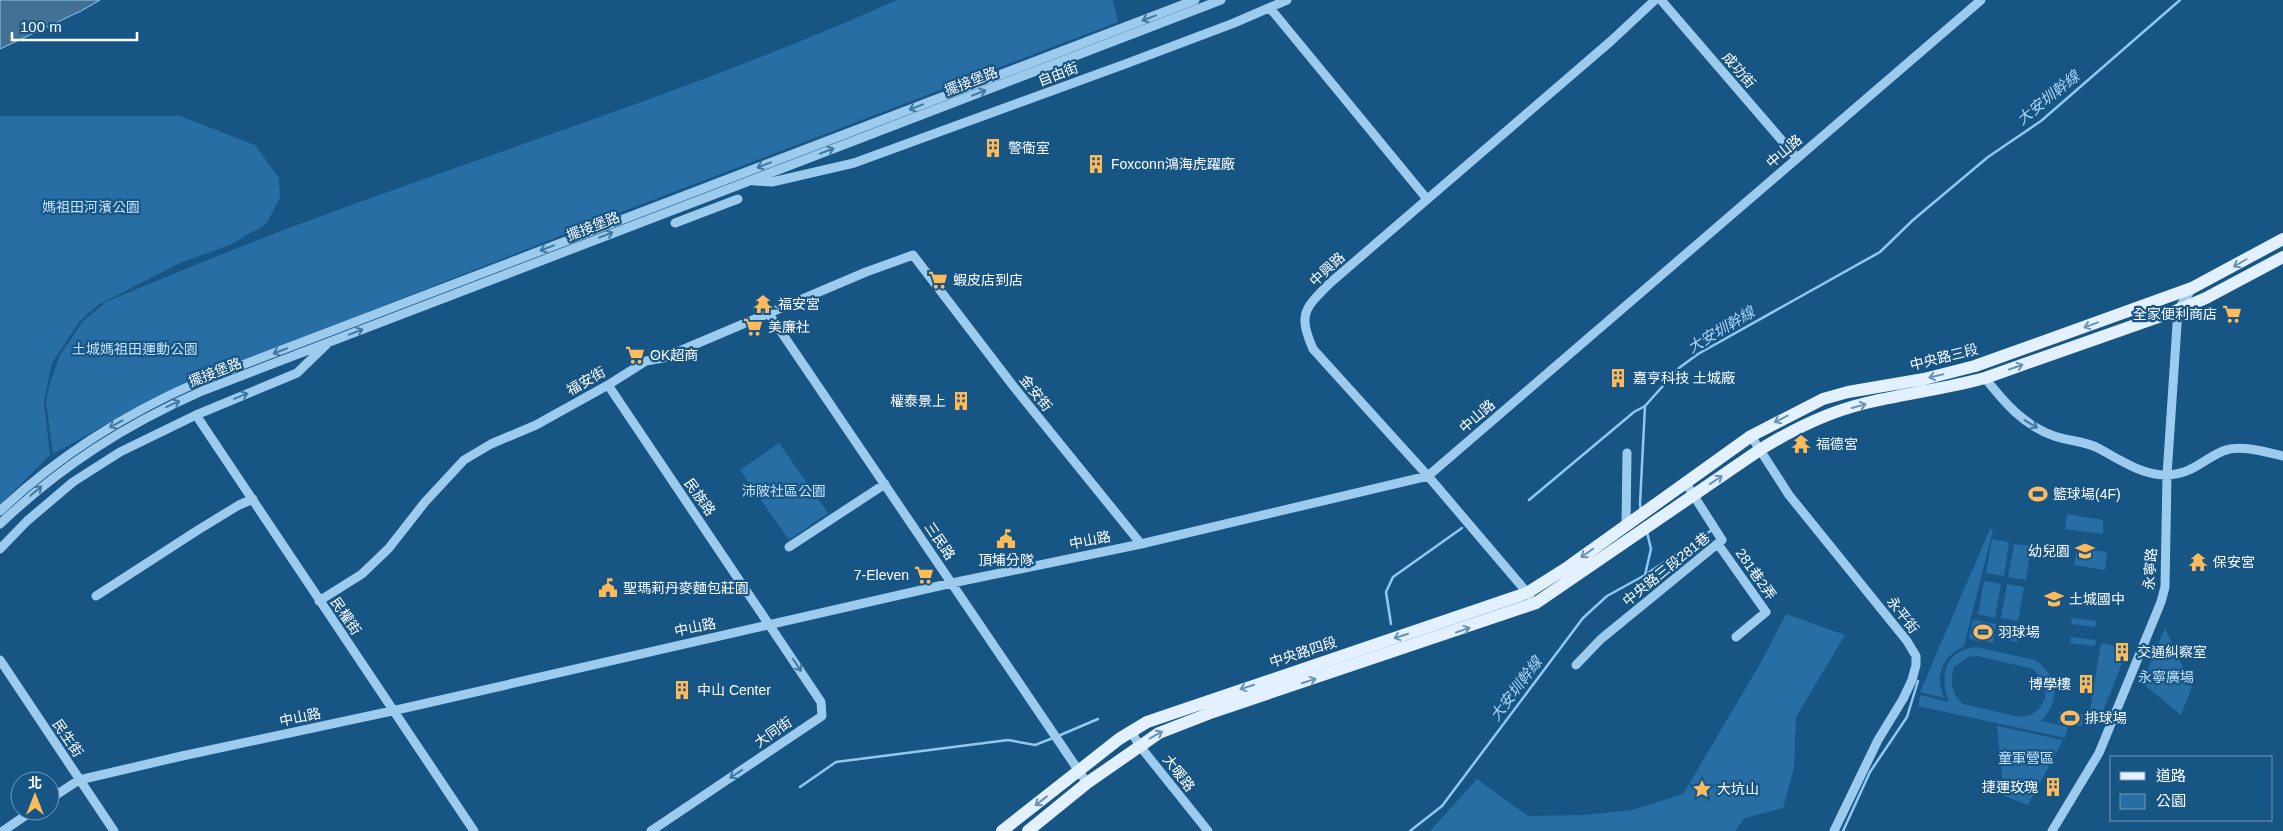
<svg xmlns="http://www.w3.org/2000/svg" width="2283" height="831" viewBox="0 0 2283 831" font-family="Helvetica,'Noto Sans TC',sans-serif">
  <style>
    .green { fill: #266ea3; fill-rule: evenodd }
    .water { fill: #437194; stroke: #8fc8f0 }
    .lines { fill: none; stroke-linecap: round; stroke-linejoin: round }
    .stream { stroke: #8fc8f0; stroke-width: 2.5 }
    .minor { stroke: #9dcbed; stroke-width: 9 }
    .major { stroke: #e3f1ff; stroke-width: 12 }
    .oneway { stroke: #3f78a4 }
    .oneway2 { stroke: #6993b6 }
    .labels { text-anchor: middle; stroke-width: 4.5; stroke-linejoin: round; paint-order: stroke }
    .street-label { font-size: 14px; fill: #fff; stroke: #175585 }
    .poi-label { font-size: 14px; fill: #fff; stroke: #175585; text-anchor: start }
    .park-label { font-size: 14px; fill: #c2e2fa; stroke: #175585 }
    .water-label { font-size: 15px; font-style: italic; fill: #a8d5f4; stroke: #175585 }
  </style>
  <rect width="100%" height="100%" fill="#175585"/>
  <path class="green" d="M897,0H1113L1118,22L598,221L191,382L103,426L53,454L46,401L50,382L60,355L83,321L106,302C173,274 240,246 308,221C504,148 706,86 897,0Z
    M0,116H180L255,145L279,178L280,198L266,224L230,245L182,262L98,305L79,322L52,363L44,402L50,455L0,505Z
    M779,443L828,513L789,540L740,470Z
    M2067,514L2103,520V534L2065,529Z
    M1990,529L1993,530L1964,646C1941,658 1935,675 1944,698L1920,692Z
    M1992,539L2009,542L2004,576L1986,573Z
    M2014,544L2031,546L2026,580L2008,577Z
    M2077,548L2107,552L2105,570L2074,565Z
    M1984,581L2001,584L1995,618L1978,614Z
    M2007,584L2024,587L2018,621L2001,618Z
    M1786,614L1845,635L1796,717L1794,768L1783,808L1745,818L1735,831H1430L1477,779L1528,816L1583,815L1632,810L1683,794L1760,664Z
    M2072,618L2096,621L2095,627L2071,624Z
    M1973,620L1996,624L1993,643L1969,639Z
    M1999,625L2019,629L2017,642L1997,638Z
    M2165,628L2192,687L2181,715L2142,683Z
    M2071,637L2096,640L2095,646L2070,643Z
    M2101,643L2119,647L2115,658L2123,661L2103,711L2090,710Z
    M1976,647L2035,660C2059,675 2060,702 2041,721L2068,727L2065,738L1918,706L1920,695L1949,702C1939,676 1945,650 1976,647ZM1977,656L2033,669L2045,683V699L2039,709L2031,715L2020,717L1963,704C1951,694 1950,681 1954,667L1968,657Z
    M2059,711L2083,714L2082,726L2057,723Z
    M1997,726L2063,740L2028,805L2004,796Z"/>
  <path class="water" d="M0,0H100L81,11L0,49Z"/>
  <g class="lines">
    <path class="stream" d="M1529,500L1634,412L1645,406
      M1641,510L1640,504L1645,406L1679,368L1698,354L1880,252L1913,220L1988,157L2041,121L2180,0
      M1645,575L1712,530
      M1391,624L1386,592L1393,577L1462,528
      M1058,736L1098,719
      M800,787L836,762L1008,740L1035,745L1053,738
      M1410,831L1442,806L1583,618L1607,596L1645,575L1651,549L1647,532
      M1843,831L1870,772L1907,717L1918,681"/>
    <path class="minor" d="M1661,0L1797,158
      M1270,8L1427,199
      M754,181L772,182L854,163L1128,63L1234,23L1287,0
      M675,223L738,199
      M769,314L1087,783
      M1985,378C2004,402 2023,425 2054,436C2068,441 2085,441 2098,448C2118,459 2143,476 2168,475C2194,473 2202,460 2223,451C2241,444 2265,452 2283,456
      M608,385L821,702L822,716L651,831
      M196,415L474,831
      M1751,436L1789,495L1907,641L1916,656V665L1912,680L1903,699L1878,740L1834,831
      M0,511C58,456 125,414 198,382L1195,0
      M0,524C61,466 125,425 202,391L1221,0
      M1626,525L1627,453
      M1718,544L1766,612L1736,637
      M789,547L885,484
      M0,549L27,521L73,482L120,452L196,415L297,373L327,344
      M96,596L198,530L239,505L253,499
      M1530,596L1428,476L1313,349C1298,314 1304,309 1330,283L1611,41L1655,0
      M319,601L362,574L389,548L425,502L464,460L491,444L536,425L608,385L646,361L663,358L866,272L913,255L1014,387L1141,544
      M0,660L114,831
      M1576,665L1601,639L1722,540L1685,482
      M1131,731L1139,745L1208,831
      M50,799L79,780L182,756L392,711L952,583L1141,544L1428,476L1981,0
      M3,831L32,811
      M2052,831L2099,753L2161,602L2165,587L2167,475L2178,310L2192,288"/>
    <path class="major" d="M1002,831L1119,739L1147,722L1527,593L1568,567L1751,436L1823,399L1848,392L1924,379L1975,366L2192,288L2283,239
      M1028,831L1087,783L1159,733L1213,712L1536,603L1761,449C1792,430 1826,413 1862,404C1903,394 1944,389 1985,378L2178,310L2206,298L2283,257"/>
  </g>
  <defs><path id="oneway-shaft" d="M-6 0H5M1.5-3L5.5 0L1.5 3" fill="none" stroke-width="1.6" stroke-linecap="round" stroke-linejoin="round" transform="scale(1.25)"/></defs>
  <g class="oneway">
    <use href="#oneway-shaft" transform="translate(1149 18) rotate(159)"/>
    <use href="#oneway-shaft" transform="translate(979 93) rotate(-21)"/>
    <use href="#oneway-shaft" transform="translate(916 107) rotate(159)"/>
    <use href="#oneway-shaft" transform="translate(827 151) rotate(-21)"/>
    <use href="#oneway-shaft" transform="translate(764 165) rotate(159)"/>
    <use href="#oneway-shaft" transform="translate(606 235) rotate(-21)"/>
    <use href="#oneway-shaft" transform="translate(547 248) rotate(159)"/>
    <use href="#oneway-shaft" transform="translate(356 332) rotate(-21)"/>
    <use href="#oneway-shaft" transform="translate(280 351) rotate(159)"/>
    <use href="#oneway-shaft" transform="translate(241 396) rotate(-22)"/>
    <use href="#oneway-shaft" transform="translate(173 404) rotate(-24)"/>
    <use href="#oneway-shaft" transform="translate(116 424) rotate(151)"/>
    <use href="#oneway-shaft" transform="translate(2031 424) rotate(31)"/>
    <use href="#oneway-shaft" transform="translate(36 491) rotate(-40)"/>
    <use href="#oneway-shaft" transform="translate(797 665) rotate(56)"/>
    <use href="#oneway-shaft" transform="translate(736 774) rotate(146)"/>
  </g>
  <g class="oneway2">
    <use href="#oneway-shaft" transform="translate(2240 263) rotate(150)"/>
    <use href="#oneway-shaft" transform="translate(2091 325) rotate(160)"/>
    <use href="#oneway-shaft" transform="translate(2016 367) rotate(-19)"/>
    <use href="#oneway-shaft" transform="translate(1936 376) rotate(166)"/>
    <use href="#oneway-shaft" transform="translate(1859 406) rotate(-15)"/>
    <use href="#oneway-shaft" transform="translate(1781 419) rotate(153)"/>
    <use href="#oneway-shaft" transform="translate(1716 480) rotate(-34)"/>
    <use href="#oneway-shaft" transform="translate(1587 553) rotate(145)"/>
    <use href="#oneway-shaft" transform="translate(1463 630) rotate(-19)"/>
    <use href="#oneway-shaft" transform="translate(1401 636) rotate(162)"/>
    <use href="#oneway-shaft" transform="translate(1309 681) rotate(-18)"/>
    <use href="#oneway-shaft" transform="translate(1247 687) rotate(162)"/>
    <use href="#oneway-shaft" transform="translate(1156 735) rotate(-29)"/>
    <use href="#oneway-shaft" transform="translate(1041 801) rotate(142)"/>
  </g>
  <defs>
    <g id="building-bare" transform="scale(1.5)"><path d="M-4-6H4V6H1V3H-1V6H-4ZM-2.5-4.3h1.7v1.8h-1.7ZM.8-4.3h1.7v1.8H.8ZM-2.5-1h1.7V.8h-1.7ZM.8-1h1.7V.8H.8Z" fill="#ffba59" stroke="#175585" stroke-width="2.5" paint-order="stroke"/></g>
    <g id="supermarket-bare" transform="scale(1.5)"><path d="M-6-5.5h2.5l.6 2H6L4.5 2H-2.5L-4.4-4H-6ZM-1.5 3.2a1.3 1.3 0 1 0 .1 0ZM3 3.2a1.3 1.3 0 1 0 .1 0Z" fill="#ffba59" stroke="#175585" stroke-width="2.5" paint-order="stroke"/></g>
    <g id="temple-bare" transform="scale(1.5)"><path d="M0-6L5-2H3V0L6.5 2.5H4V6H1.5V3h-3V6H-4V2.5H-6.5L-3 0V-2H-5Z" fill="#ffba59" stroke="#175585" stroke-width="2.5" paint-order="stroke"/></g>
    <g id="stadium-bare" transform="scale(1.5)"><path d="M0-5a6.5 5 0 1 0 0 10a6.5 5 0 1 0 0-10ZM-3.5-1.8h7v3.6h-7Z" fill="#ffba59" stroke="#175585" stroke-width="2.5" paint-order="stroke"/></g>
    <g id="civic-bare" transform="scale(1.5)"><path d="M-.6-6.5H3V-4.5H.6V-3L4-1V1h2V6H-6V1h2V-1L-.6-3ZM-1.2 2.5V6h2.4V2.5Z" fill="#ffba59" stroke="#175585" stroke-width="2.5" paint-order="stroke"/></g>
    <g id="school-bare" transform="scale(1.5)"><path d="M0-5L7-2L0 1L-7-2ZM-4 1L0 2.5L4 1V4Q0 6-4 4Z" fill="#ffba59" stroke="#175585" stroke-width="2.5" paint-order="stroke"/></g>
    <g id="sight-bare" transform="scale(1.5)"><path d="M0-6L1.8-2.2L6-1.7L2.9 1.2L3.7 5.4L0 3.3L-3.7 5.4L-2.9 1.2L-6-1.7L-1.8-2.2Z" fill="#ffba59" stroke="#175585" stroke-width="2.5" paint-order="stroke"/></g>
  </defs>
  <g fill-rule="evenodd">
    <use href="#building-bare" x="993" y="148"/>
    <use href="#building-bare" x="1096" y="164"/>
    <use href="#supermarket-bare" x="938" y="280"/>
    <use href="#temple-bare" x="763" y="304"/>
    <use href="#supermarket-bare" x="2232" y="314"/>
    <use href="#supermarket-bare" x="753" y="327"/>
    <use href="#supermarket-bare" x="635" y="355"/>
    <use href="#building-bare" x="1618" y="378"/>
    <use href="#building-bare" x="961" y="401"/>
    <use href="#temple-bare" x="1801" y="444"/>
    <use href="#stadium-bare" x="2038" y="494"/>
    <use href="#civic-bare" x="1006" y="539"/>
    <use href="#school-bare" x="2085" y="551"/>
    <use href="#temple-bare" x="2198" y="562"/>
    <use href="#supermarket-bare" x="924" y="575"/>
    <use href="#civic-bare" x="608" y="588"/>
    <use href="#school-bare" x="2054" y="599"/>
    <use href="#stadium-bare" x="1983" y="632"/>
    <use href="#building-bare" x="2122" y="652"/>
    <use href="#building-bare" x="2086" y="684"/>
    <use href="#building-bare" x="682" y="690"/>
    <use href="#stadium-bare" x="2070" y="718"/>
    <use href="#building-bare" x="2053" y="787"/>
    <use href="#sight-bare" x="1702" y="789"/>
  </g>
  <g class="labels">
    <g class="street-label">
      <text transform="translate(1739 70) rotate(49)" y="5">成功街</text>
      <text transform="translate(1058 74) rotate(-21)" y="5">自由街</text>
      <text transform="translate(971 81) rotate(-21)" y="5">擺接堡路</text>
      <text transform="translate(1784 151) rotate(-41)" y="5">中山路</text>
      <text transform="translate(593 226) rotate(-21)" y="5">擺接堡路</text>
      <text transform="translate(1327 269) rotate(-43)" y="5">中興路</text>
      <text transform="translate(1944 357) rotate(-14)" y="5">中央路三段</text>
      <text transform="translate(215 372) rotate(-21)" y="5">擺接堡路</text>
      <text transform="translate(586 381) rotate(-30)" y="5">福安街</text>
      <text transform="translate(1036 393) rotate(51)" y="5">金安街</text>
      <text transform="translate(1477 416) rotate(-41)" y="5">中山路</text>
      <text transform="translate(700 497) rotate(55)" y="5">民族路</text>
      <text transform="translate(1090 540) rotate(-11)" y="5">中山路</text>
      <text transform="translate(940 541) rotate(56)" y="5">三民路</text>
      <text transform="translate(1666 569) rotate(-39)" y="5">中央路三段281巷</text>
      <text transform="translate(2150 569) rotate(-86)" y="5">永寧路</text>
      <text transform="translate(1756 574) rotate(55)" y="5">281巷2弄</text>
      <text transform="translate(1903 615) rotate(52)" y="5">永平街</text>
      <text transform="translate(346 616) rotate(56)" y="5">民權街</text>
      <text transform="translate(695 627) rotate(-12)" y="5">中山路</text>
      <text transform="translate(1303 652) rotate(-18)" y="5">中央路四段</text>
      <text transform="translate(300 717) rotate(-12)" y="5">中山路</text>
      <text transform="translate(773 732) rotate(-34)" y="5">大同街</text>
      <text transform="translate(68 738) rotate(56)" y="5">民生街</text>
      <text transform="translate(1179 773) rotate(52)" y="5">大暖路</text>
    </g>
    <g class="poi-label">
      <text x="1008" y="153">警衛室</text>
      <text x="1111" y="169">Foxconn鴻海虎躍廠</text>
      <text x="953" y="285">蝦皮店到店</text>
      <text x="778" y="309">福安宮</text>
      <text x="2217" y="319" text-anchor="end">全家便利商店</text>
      <text x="768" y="332">美廉社</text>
      <text x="650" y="360">OK超商</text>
      <text x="1633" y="383">嘉亨科技 土城廠</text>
      <text x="946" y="406" text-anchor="end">權泰景上</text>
      <text x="1816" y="449">福德宮</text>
      <text x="2053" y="499">籃球場(4F)</text>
      <text x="2070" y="556" text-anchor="end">幼兒園</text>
      <text x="1006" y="565" text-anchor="middle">頂埔分隊</text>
      <text x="2213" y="567">保安宮</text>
      <text x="909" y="580" text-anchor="end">7-Eleven</text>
      <text x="623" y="593">聖瑪莉丹麥麵包莊園</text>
      <text x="2069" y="604">土城國中</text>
      <text x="1998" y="637">羽球場</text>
      <text x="2137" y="657">交通糾察室</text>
      <text x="2071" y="689" text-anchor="end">博學樓</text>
      <text x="697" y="695">中山 Center</text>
      <text x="2085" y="723">排球場</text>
      <text x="2038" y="792" text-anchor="end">捷運玫瑰</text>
      <text x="1717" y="794">大坑山</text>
    </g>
    <g class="park-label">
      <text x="91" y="212">媽祖田河濱公園</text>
      <text x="135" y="354">土城媽祖田運動公園</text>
      <text x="784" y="496">沛陂社區公園</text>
      <text x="2166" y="682">永寧廣場</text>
      <text x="2026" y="763">童軍營區</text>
    </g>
    <g class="water-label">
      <text transform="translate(2048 98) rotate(-39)" y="5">大安圳幹線</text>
      <text transform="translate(1721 330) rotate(-31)" y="5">大安圳幹線</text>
      <text transform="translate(1516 689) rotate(-53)" y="5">大安圳幹線</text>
    </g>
  </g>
  <rect x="2110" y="756" width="162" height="65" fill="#175585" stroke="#7499b6"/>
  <rect x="2120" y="772" width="25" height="8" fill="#e3f1ff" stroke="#7499b6"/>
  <text x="2156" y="781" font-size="15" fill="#ffffff">道路</text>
  <rect x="2120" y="794" width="25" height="15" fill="#266ea3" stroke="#7499b6"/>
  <text x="2156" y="806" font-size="15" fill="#ffffff">公園</text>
  <g transform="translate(35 796)"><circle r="24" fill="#175585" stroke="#7499b6"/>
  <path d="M0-4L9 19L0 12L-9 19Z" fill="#ffba59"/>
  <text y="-8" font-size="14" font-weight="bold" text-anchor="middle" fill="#ffffff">北</text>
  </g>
  <path d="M12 32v8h125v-8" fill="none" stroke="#ffffff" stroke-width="2.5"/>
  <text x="20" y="32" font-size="15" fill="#ffffff" stroke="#175585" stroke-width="4" paint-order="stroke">100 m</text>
</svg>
